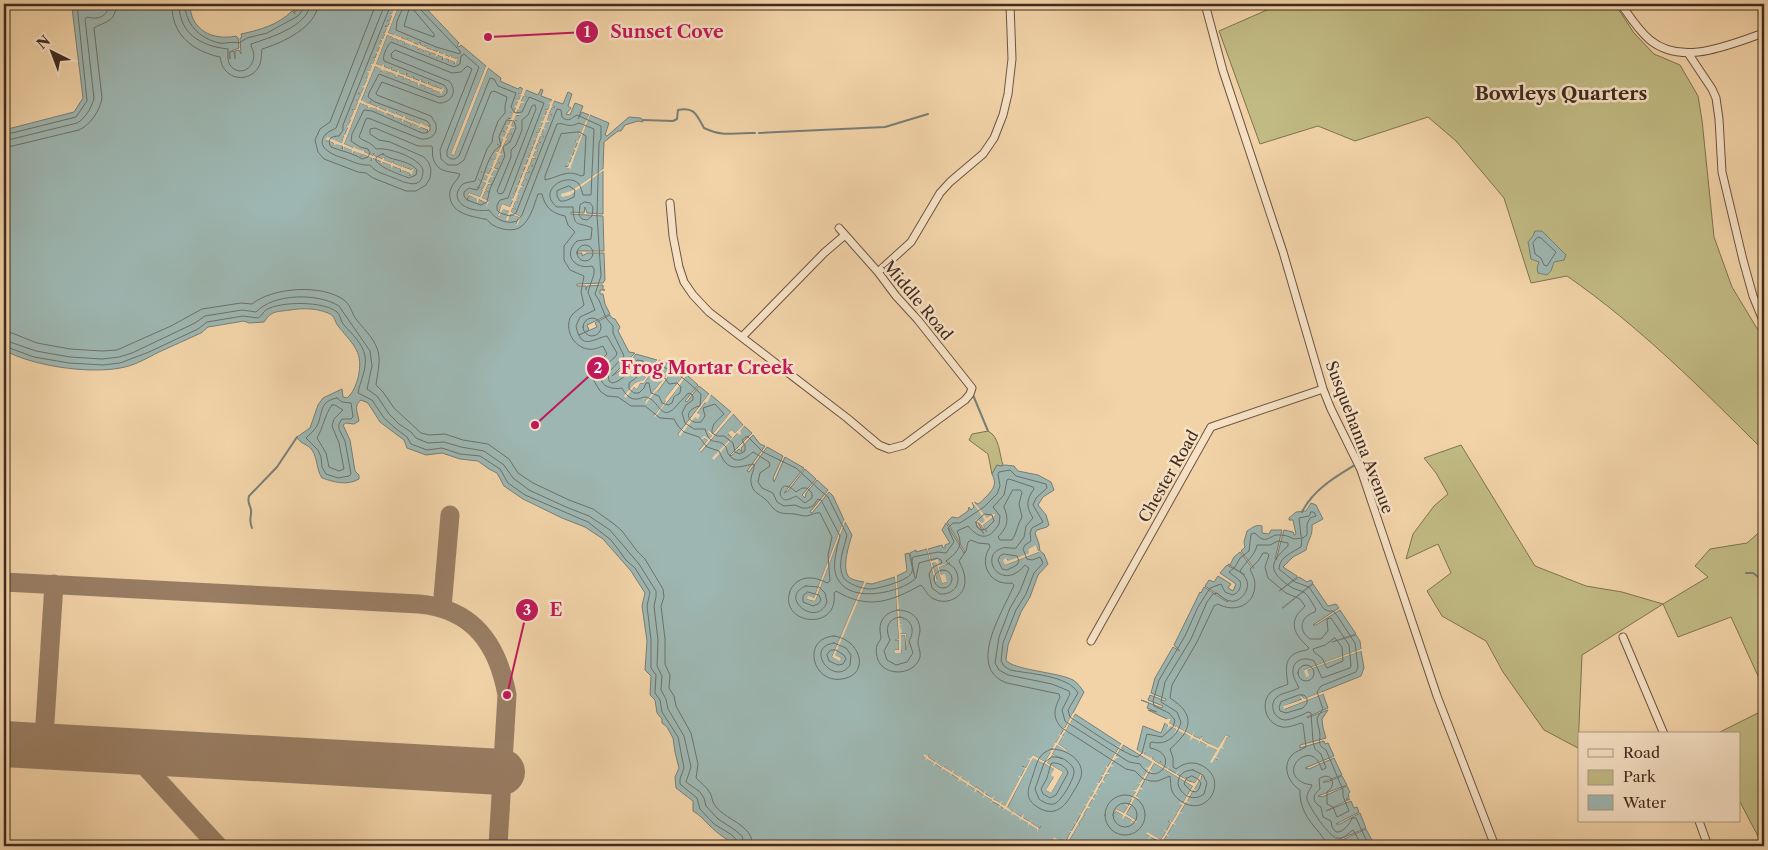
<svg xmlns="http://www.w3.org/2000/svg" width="1768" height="850" viewBox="0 0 1768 850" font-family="'Libre Caslon Text',serif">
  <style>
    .green { fill: #c1ba83; stroke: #807251 }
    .water { fill: #9db6b1; stroke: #787e77; fill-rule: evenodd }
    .pier { fill: #f2d3a8 }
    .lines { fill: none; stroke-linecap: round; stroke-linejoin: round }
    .shore { stroke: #6e7068; stroke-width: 1 }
    .stream { stroke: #787e77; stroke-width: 2 }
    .taxiway { stroke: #997e64; stroke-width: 19 }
    .runway { stroke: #997e64; stroke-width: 46 }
    .minor-casing { stroke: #6c5441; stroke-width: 9 }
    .minor { stroke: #f7e2c6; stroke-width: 7 }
    .labels { text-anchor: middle; stroke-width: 5; stroke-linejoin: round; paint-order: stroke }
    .street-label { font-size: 16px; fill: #402a1f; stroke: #f7e2c6 }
    .quarter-label { font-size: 19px; font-weight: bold; fill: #402a1f; stroke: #f7e2c6 }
    .leader { fill: none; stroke: #c2185b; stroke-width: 2 }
    .callout-dot { fill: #c2185b; stroke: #f7e2c6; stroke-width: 2 }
    .mark-label { font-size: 15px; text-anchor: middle; font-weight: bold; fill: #fff }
    .callout-label { font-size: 18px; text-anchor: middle; font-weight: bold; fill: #c2185b; stroke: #f7e2c6; stroke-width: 5; stroke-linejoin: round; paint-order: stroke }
  </style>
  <rect width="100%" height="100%" fill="#f2d3a8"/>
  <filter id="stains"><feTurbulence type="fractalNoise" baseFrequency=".004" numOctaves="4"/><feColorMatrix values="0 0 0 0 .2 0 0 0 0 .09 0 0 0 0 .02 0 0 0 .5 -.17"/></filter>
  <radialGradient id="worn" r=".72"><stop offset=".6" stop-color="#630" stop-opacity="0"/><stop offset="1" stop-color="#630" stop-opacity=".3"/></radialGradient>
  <path class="green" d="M1309,4H1615L1634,33L1654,54L1680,65L1698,96L1702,120L1714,237L1732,287L1764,340V451C1702,389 1639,326 1567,276L1531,283L1504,198L1456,141L1428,117L1355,141L1318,126L1260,144L1219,31L1276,6L1292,9Z
    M988,431C1000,437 999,454 1003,465L1001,466L997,465L992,474L988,454L969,440L972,434Z
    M1461,445L1535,566L1586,586L1622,592L1663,604L1708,577L1695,566L1710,549L1747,543L1764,528V689L1731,617L1678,637L1663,604L1582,655L1578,748L1544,730L1503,672L1486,641L1442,616L1427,591L1451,573L1438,544L1406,559L1413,534L1434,506L1448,494L1436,473L1424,458Z
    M1764,710V838L1760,840L1739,800V734H1716Z"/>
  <path class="water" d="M97,4H190C190,30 213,41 236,36L238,38L239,48L229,52L230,59V52L234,51L235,59V51L239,50L241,54L240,38L242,37L241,34C260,30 278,25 292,11L295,14L293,9L295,12L297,10L295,6L299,10L297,7L301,4H397L395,8L393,7L395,9L392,14H390L392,15L390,21H387L390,22L387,27L385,26L387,28L385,33H383L385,34L383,39L380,40H382L380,46H378L380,47L375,58H373L375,59L373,65L370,64L373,65L370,72L368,71L370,73L367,79L365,78L367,80L364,87L362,86L364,88L361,94L358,93L361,95L358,101L356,100L358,102L355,110H352L354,111L351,118H349L351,119L348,127L346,126L348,127L345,135H343L344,136L342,143L327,138L326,142L327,140L334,143L333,146L336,143L343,146L342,149L344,147L353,150V153L354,150L362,154L361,157L363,154L372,158L371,161L373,158L382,162L381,164L383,162L392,165L391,168L392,166L401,169L400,172L402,170L410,173V176L413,168L412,170L403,167V165L402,167L393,163V161L392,163L383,160L384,157L383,159L374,156V153L373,156L364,152L365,150L363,152L354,148V146L353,148L344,144L360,103L368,106L367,109L369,106L377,109L376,112L378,110L386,113L385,115L386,113L394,116V118L395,116L403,120L402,122L403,120L411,123V126L412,123L420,126L419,129L420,127L428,130L427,132L430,125L429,127L421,124L422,122L420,124L413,121L414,119L412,121L396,114V112L395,114L387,111L388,109L386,111L379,108V105L378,107L370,104L371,101L369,104L361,101L375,66L382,69L381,72L383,69L389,72L388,74L390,72L397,75L396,78L397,75L404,77L403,80L405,78L411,80L410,83L412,81L419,83L418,86L419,84L426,86L425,89L427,87L433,89L432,92L434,90L441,92L442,89L435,87L436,85L434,87L428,84L429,82L427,84L421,81V79L420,81L413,78V76L412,78L406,76L407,73L405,75L398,73L399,71L398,72L391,70V67L390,69L384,67V65L383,67L376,64L387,35L393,37L392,40L394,38L399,40L398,42L400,40L405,42V45L406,43L418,47V50L419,48L424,50L423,52L425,50L430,52V55L431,52L437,55L436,58L437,55L443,57L442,60L444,57L449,60V62L450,60L455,62L454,64L458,57L456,59L451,57V55L450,57L438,52V50V52L426,48V45L425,47L420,45V42L419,45L407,40L408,38L406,40L401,38L402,36L400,37L388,33L399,4H422L459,43L457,46L459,47L461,45L486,66L451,154L454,155L488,68L501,78L500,81L518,89L520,87L523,89L521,94H518L521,95L519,100L515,99L518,101L516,107L513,106L516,108L514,113L510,112L514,114L511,119L508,118L511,120L509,125L505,124L508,126L506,132L503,131L506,132L504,138L501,136L503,139L501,145L497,144L501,146L498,152L494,151L498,153L495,160L491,159L495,161L489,174L481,172L489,175L486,182L478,179L486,183L483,189L477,187L483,190L480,197L469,193L467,200L469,195L487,203L489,201L482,198L485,191L489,192L485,190L488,184H492L488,183L491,176L494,177L491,175L494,169H498L494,168L497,162L500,163L497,161L500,154L503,155L500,153L506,140L509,141L506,138L508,133L512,134L509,132L511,127L514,128L511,126L513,121H517L513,120L516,115L519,116L516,114L518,108L521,110L519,108L523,96L527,97L524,95L526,90L538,95L541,89L543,90L541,96L552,100L548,110H545L547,111L539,133H536L538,134L515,193H513L515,194L513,200L510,198L513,200L510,207L502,204L498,216L499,217L502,208L509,211L510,214L519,217L516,224L521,217L511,212L512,208L516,209L513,207L515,201L518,202L515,200L521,186H524L521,185L524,179L527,180L524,178L526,172H530L527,171L529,165L533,166L530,164L532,158H536L533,157L535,150L538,151L535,149L538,143H541L538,142L540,136L544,137L541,135L546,121L549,122L547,120L549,114L552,115L549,113L552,107H555L552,106L554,101L563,104L568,92L572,94L568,106L571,108L566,114L570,115L575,103L583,106L578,119L582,112L589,115L581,134L578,133L581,134L578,142L575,141L578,142L575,149L572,147L575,150L568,167L565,166L569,169L590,115L609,123L605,135L607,136L629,117L641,118L643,122L638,121L625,125L621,131H618L604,142L603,169L570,192V194L573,192L603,171V214L587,213L585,207L584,213L571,212V214L603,216L604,251H577V253H582V256L587,253H604L605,280L603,283L577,284V286H586V290L587,286L603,285V290H605H600V294H603L605,304L610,314L587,325L589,330L579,335L597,327L595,323L610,315L612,318L615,319L620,327L618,331L629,352L635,353L612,376L628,365L636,354L657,360L649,372L645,370L642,374L646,377L644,381L635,383L626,397L634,387L637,389L640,383H644L659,360L674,366L645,402L646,403L656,390L658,391L675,367L685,374L665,399L667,400L654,416L668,401L687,375L698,385L685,401L687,402L699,386L709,394L678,434L679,436L695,416L698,418L697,413L711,395L731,412L713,434L708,430L707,431L712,436L709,440L704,438L708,440L699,450L701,452L733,414L743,425L735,433L732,430L728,434L732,437L713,459L744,426L752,433L730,455L731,456L739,449L742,452L741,448L753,435L760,444L765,446L747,471L749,472L767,447L783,456L773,478L774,482L785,457L804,468L784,493L788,491L805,469L816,479L802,495L805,498L806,493L817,480L828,490L810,512L812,513L829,492L833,496L844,520L814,598L807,599L815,601L845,522L852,535C849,544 842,567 848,576C851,580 859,581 864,582L832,657L840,660L841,658L834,655L866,583L872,584L895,577L899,639L895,640H899V650H895L901,653L900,635H905L906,650V634H900L897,576L907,571L905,554L909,553L915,578L910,553L916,550V552L927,549L935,581L937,580L932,563L936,561L942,583L947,582L941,575L939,567L950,563L939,566L937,559L931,561L928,549L942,545L943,548H945V545L950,543L942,530L946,523L964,553L965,552L947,522L952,517L958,518L968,511L969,507L971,510L974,507L972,502L986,520L982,523L976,519V524L984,534L977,521L987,532L983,525L996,515L994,513L987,519L974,502L978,504C982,502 983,499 987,496C994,488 997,484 992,474L997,465L1001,466L1005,465L1014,466L1018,471L1038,475L1051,482L1054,490L1043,497L1038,505L1046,515L1049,525L1047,527L1037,530L1035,533L1039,544L1040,551L1044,554L1048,564L1038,575L1030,597L1021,612L1008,645L1006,660C1012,670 1058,672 1073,680C1078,683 1081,688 1084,692L1065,728H1062L1064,729L1056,743L1053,742L1056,744L1045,762L1033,755L1026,768L1022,766L1025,769L1005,807L977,788V786L976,788L944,767L945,766L943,767L928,757L929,754L927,757L923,756L992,800L991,801L1001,806L1004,810L1005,808L1038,829L1037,831L1041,826L1039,828L1031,823V821L1030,822L1007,808L1033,757L1043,763V765L1044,763L1054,769V777L1046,790L1051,793L1063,772L1047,763L1052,755L1062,759L1052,754L1057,745L1067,750L1058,744L1075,714L1121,744L1103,775L1101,774L1103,776L1064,844L1054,838L1053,839L1064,846H739C729,842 717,833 709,825C704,820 700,815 693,811V801L676,788L675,777L679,768L675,752L673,738L667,727L662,723V719L657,713L655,700L650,695L651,676L645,670L647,641L642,606L645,593L631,571L603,539L585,527L562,518L523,499L504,486L497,473L489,469L478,461L460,459L442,453L426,455L407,448L404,440L380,422L368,403L361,400C353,406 358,413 359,421L354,424L346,423L343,425L350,440L355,471L359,475V479C347,486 334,482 322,478C316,469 318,459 312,450C308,444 300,444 297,437L310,428L318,405L323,398L342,389L343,397L347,398C353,393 356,385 358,378C364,352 354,346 339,327C334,322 336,316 328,313C316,308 302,308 290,310C277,312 272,310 264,322L249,323L244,321L208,327L201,333C187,339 173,346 159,352C147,358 134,366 120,368C88,374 32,366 4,350V130L74,112L83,98L72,8L93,5V7H98ZM1036,546L1039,552L1005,565L1007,559L1008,562L1030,553L1028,549Z
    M1535,231H1542L1566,255L1564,260L1554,262L1551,271L1547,275L1538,273L1537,268L1539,262L1531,259L1528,242L1533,236Z
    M1311,503L1316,505L1323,519L1312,525C1313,536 1308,539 1306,550L1293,557L1283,567L1297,576V577L1279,591L1299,577L1307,582L1311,580L1313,583L1282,608H1283L1313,584L1328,606L1336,604L1339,608L1313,625H1316L1340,610L1356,634L1332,642L1356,635L1360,641L1361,649L1304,670H1307L1361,651L1364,668L1361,676L1304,699L1301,694L1302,699L1284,706L1285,709L1323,694L1328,708L1307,717V718L1328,710L1322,719L1323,728L1326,738L1300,745V748L1324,741L1325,744L1328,743L1334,756L1305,768L1309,769L1334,758L1342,775L1323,782H1327L1342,776L1347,785L1318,796L1322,797L1347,786L1350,792L1348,794L1349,797L1346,799H1350L1326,811L1351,801L1354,808L1357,807L1359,812L1336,824H1340L1360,813L1366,828L1340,839V841L1366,829L1375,846H1172L1163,841L1200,779L1201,780L1202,772L1195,783L1186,780V777L1185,779L1160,764L1161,761L1159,764L1152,759L1153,756L1151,759L1144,754L1145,752L1143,754L1137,750L1143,726L1161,733L1165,723L1168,725V727L1169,725L1176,729V731L1177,729L1184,733L1183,736L1185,733L1192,737L1191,739L1192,737L1217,750L1215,758L1218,760L1215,757L1227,737H1230L1226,735L1218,749L1210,744L1211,742L1209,744L1202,740V736L1201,739L1193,736L1194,733L1192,735L1185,731L1186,729L1184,731L1177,727V725L1176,727L1169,723L1171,719L1169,720L1148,710L1157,712L1147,708L1149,703L1141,700L1162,708L1163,706L1148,700L1150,695L1165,701L1166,699L1151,693L1155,678L1173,647L1180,651L1174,645L1200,592L1201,593L1204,587L1227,602L1228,601L1205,586L1209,580L1214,582L1218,576L1231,584L1228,588L1233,591L1236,584L1220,573L1227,565L1245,575L1228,564L1230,565L1234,557L1240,552L1252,568H1254L1241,551L1245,547L1244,542L1247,531C1252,528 1256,524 1262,526V533L1269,534L1271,530H1282L1275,559L1276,560L1284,530L1293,532L1294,535L1296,534L1293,520H1289V518L1296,512L1306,511Z
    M1123,745L1152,762L1136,791L1133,790L1136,792L1124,813L1116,809L1114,814L1116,811L1132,820V822L1133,821L1136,822L1137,821L1126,814L1131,806H1133L1131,805L1135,797L1137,798L1136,796L1154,763L1193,786L1177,813L1175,812L1177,814L1172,822L1168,821L1171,823L1161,840L1147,833L1146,834L1150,836V838L1151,837L1158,841L1157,843L1159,841L1166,845V846H1066L1078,825H1080L1078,824L1083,816H1085L1083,815L1107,773L1109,774L1107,773L1120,749L1124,750L1121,748Z"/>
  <path class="pier" d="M397,4H399L388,33L394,35L396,33L395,35L400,37L402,35L401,38L406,40L408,38L407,40L412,42L414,40L413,43L418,45L420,43V45L425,47L427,45L426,48L431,50L433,48L432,50L437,52L439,50V53L444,54L445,52V55L449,57L451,55V57L456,59L458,57L455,65V62L450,60L449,63V59L444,58L443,60V57L438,55L435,58L436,54L431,52L430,55V52L425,50L423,52L424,50L419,48L417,50L418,47L412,45L411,47V45L406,43L405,45V42L400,40L398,43L399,40L394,38L392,40L393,37L387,35L376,64L382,66L384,64V67L390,69L391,67V70L397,72L399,70V73L405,75L406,73V76L412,78L413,76V79L419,81L421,79V82L427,84L428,81V84L434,87L436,85L435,87L441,89L444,88L441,95L440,92L434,90L432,92L433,89L427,87L425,89L426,86L420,84L418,87V83L412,81L410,83L411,80L405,78L403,80L404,77L398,75L396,78V75L390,72L388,75L389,72L383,70L382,72L381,69L375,66L361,100L369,104L371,102L370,104L377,107L380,105L379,108L386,111L388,108V111L395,114L396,111V114L403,117L405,115V118L412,121L414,119L413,121L420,124L422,122V124L429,127L431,125L428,133V129L421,127L418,129L419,126L412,123L411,126V123L404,120L402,123V119L395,117L394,118V116L387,113L384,116L385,113L378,110L376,112L377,109L370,107L367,109L368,106L360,103L344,144L353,148L354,145L355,148L363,151L365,149L364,152L373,156L375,153L374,156L382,159L384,157V160L392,163L393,161V163L402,167L403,164V167L411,170L414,168L411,176L410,173L402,170L401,172V169L393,166L391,169V165L383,162L381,164V161L373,158L372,161V158L363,154L361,157L362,154L354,151L352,154V150L344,147L343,150V146L336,144L333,146L334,143L327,140L325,142L327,137L342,143L344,136L342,134L345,135L348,128L346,126H348L351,120L349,117L351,118L354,111L352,110H355L358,102L356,100L358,101L361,95L359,93L361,94L364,88L361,86H364L367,80L364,78L367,79L369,73L367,71H370L372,66L370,64H373L375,59L373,58H376L377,53L375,52H378L380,47L377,46L380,45L382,41L380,39H383L385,34L382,33H385L387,28L385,27H388L390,22L387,21H390L392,16L390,14H392L394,9L392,7L395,8Z
    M486,66L488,68L454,155L451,154Z
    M523,89L526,90L524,95L527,97L523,96L521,101L525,103H521L519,108L522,110L518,109L516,113L520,115H516L514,120L517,122L513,121L511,126L515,128H511L509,132L512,134L508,133L506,138L509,141L506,140L503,146L506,147H503L500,153L504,155H500L497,161L500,163L497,162L494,168L498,170H494L491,175L495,177H491L488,182L492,184H488L485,190L489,192L485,191L482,198L489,201L486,208L487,203L479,199L477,204V199L469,195L466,200L469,193L480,197L483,190L477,187L483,189L486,183L478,179L486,181L488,176L481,172L489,174L492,168L486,166L492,167L494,161L491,159L495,160L497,154L494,151L498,152L501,146L497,143L501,145L503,139L500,136L504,137L506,132L503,130L506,131L508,127L505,124L509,125L511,120L507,119H511L513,114L510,111L514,113L516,108L513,106H516L518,102L515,99L519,100L521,95L517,94H521Z
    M552,100L554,101L552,106L555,107H552L549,113L552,115L549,114L547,120L550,122H546L544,128L546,130L543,129L541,135L544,137L540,136L538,142L541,144L537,143L535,149L538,151H535L533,156L536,158H532L530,164L532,166L529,165L527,171L530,172H526L524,178L527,180L524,179L521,185L524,187H521L518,193L521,195L518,194L516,200L518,202L515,201L513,207L516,209L512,208L511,212L521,217L517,225H516L519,217L510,214L508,221L506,220L509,211L503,209L499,217L498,216L502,204L510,207L513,201L510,198L513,199L515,194L513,192L516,193L518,187L515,185L518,186L521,180L518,179H521L523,173L521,171L524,172L526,167L523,165H526L529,160L526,158H529L531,153L529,151L531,152L534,146L531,145H534L536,140L533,138L536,139L538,134L535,133H539L541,128L538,127H541L543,123L540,121H543L545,116L542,115H546L547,111L544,110H548L550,104L547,102L550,103Z
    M589,115H590L570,169L565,167H568L569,164L567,162L570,163L572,157L569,155L573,156L575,150L572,147L576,148L578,143L575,141H578L581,135L578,133H581L584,126L581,124L584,125Z
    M603,169V171L570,195L562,197L561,194L571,191Z
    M657,360H659L644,383H640L637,389L634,387L626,398L624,396L635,383L644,380L646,377L642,374L645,369L649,372Z
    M674,366L675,367L657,391H656L646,404L645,402Z
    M685,374L687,375L677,389L655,417L654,416L666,401L665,399Z
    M709,394L711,395L707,403L705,402L697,413L700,415L698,419L695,417L680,436L678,435Z
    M731,412L733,414L700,452L699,451L708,440L704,438L699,441L704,436L709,439L712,436L707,431L708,430L713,434Z
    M743,425L744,426L740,431L741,433L740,435L737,433L714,460L712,458L732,437L728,433L732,430L735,433Z
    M972,502H974L987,518L994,513L996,515L983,525L987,532L981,524L976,521L983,535L975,520L977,519L982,523L985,520Z
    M844,520L845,522L815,601L807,599L808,596L814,598Z
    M1036,545L1038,551H1041L1005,565L1003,560L1006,558L1008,561L1029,553L1028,549Z
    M927,549H928L931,561L938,559L939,565L949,563L939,567L941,575L945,574L947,582L942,583L936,562L932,563L937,581H935Z
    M897,576L900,624L903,625H900L902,632L900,634H906L907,651L905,635H901V653H895V650H899V640H895L899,639L895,577Z
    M864,582L866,583L835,655L841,658L840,661L832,657Z
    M1361,649V651L1307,670L1309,676L1306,677L1304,670Z
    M1322,692L1323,694L1284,709L1283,706L1302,700L1300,694L1304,699Z
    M1073,713L1075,714L1073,717L1076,719L1073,718L1070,723L1073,725L1069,724L1066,730L1069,732L1066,731L1062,736L1065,738L1062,737L1058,744L1067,750L1066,751L1057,745L1052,754L1062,760L1052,755L1047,763L1063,772L1051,793L1046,790L1054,777L1051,775L1054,769L1044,763L1042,767L1043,763L1033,758L1007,807L1013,812L1016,809L1014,812L1021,817L1024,814L1023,818L1030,822L1032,820L1031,823L1039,828L1041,825L1037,832V829L1029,824L1028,827V823L1021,819L1019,821L1020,818L1013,814L1011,816L1012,813L1005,809L1002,811L1004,808L1001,806L998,809L1000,805L993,801L990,803L992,800L985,796L982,798L984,795L977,790L974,793L975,789L968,785L966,787L967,784L960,780L957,782L959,779L952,774L949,777L951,774L943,769L941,771L942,768L936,764L933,766L934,763L927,759L925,761L926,758L923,756L924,754L927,756L929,754L928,757L935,762L938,759L936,762L943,767L945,764L944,767L952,772L954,769L953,773L960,777L962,775L961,778L968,782L970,780L969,783L976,788L978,785L977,788L984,793L986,790L985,794L992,798L995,796L993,799L1000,803L1003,800L1001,804L1005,806L1020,778L1017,775L1021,777L1025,769L1021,767L1026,768L1030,760L1026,758L1030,759L1033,755L1045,762L1051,752L1048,750L1051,751L1055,744L1052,741L1056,743L1060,736L1058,734L1061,735L1064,730L1061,727L1065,728L1068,723L1065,721L1068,722Z
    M1167,719H1171L1169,723L1176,727L1178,723L1177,727L1184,731L1187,727L1185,731L1192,735L1195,731L1193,736L1200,739L1203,736L1202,740L1209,744L1212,740L1210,744L1218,748L1226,735L1231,738L1227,737L1222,747L1225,749L1221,748L1216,757L1220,760L1215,758L1212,763L1210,762L1217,750L1208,746L1206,749L1207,745L1200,741L1198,745L1199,741L1193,738L1189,741L1191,737L1185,733L1182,737L1183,733L1177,730L1174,734L1176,729L1170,726L1167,730L1168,725L1165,723Z
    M1121,744L1123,745L1121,748L1124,750L1120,749L1116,756L1119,758H1116L1111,764L1114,767L1111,766L1107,772L1110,774H1106L1103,780L1105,783L1102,782L1098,788L1101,790L1098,789L1096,793L1098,795L1095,794L1093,797L1095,800L1092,799L1088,806L1091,808H1087L1083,815L1086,817L1083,816L1078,824L1081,826L1078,825L1066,845L1068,846H1064L1056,842L1053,839L1054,837L1064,844L1066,841L1063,838L1067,840L1071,832L1069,831H1072L1076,824L1074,821L1077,823L1081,815L1078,813L1081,814L1086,806L1083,804L1086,805L1090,798L1088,796L1091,797L1094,792L1091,790L1094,791L1098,784L1095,783H1099L1103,777L1100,774L1103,775L1107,768L1105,766L1108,767L1112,760L1109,758L1112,759L1115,754L1112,752L1116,753L1119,748L1116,746L1119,747Z
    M1137,750L1143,754L1145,750L1144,754L1151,758L1153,755L1152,759L1159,764L1162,761L1160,764L1167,769L1169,766L1168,770L1176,774L1179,770L1177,775L1185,779L1186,777V780L1189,782L1195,783L1202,772L1203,773L1200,778L1204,781L1200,779L1194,789L1197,792L1193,790L1187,801L1190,803L1186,802L1180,812L1184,814L1180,813L1174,823L1176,825L1173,824L1167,834L1170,837L1166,835L1163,841L1172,846H1166L1159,841L1157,845L1158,840L1151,837L1148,840L1150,836L1146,834L1147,832L1161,840L1166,832L1163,829L1167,831L1171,823L1168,820L1172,822L1177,814L1173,811L1177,813L1182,805L1179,802L1183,803L1187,796L1184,794L1188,795L1193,786L1154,763L1150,770L1153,773L1149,771L1145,779L1149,782L1144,780L1140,787L1144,790L1140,789L1136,796L1140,799L1135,798L1131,805L1135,807L1130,806L1126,814L1137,821L1136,823L1133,821L1130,824L1132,820L1125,816L1122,820L1123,815L1116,811L1113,815L1116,809L1124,813L1128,807L1125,804L1129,806L1132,799L1129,797L1132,798L1136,792L1132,790H1136L1140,784L1137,782L1140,783L1144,777L1142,776H1144L1148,770L1145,767L1148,768L1152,762L1136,752Z"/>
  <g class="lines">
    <path class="shore" d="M172,4C171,34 192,51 220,57C221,62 222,67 226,71C235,81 251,79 258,68C262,62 261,55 262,49C282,43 317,27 318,4
      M179,4C179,34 201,46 228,49C228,54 227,60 230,65C241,80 261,64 251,46V44C269,38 309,26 310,4
      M185,4C185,24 199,38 219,43C226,44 232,41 239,43L247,38L267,33L298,16L304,8V4
      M376,4L330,122L320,129L315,140L318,152L324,159L358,172L366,173L373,178L406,191H416L426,185L430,178L431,170L429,163L424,157L390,142L379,140L370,134V129L375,128L418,146H432C433,150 432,154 433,158C437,173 450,171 460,174C457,182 448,186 450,198C453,214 471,216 484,219C488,219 487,220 490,223C497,229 511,232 519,228C530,222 534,205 538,194H542C545,207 551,213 565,216L568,225L575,232L564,246V260L570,270L584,276L581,292L584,305C580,309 573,312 570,318C565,331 574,347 588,349C593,350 598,348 603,346L607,354L597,364L594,372V381L600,391L607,396L618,397L631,406H645L660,418L674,419L678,426L684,432L699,437L707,447L719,451C728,473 736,467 754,464C755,470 750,475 751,482C752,492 759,494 765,499C768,501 770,505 773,508C780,515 785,513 794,514C798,514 801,516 805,516C811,516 815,512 820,513L832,537L828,555L830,581L827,583C818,578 806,575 797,582C793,585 790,589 789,595C783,625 839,631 834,593L836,591C868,610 890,602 921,585C926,590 927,596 934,599C948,606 966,596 965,580C965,573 962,567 959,561L966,551L968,542L971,540L978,543L989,544L990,547C978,565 991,586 1012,583L1014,585C1004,610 965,668 1007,683L1059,694L1060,697C1054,709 1052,718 1062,728L1126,769L1135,771L1143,779L1151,781H1158L1170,776C1171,781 1170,786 1172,791C1174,796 1178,799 1182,802C1208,818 1230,779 1201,765C1192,761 1184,763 1176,769L1173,767V758L1170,749C1191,731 1197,715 1170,698L1172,685L1197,642L1214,606L1218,604C1234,613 1255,606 1255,584C1255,579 1252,574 1250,569L1258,561L1263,553H1267L1269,555L1265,567L1268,578L1286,593L1300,599L1305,606C1303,609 1300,611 1297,615C1289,629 1300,639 1309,648L1307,650C1284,653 1285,666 1288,684C1282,687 1275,688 1270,693C1260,704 1266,724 1282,727C1288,728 1295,725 1301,723L1303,724L1306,747C1301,750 1296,751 1292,755C1281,767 1289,783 1300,790C1299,807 1308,820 1318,831C1323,837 1324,842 1332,845C1339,847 1344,845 1351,843L1354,846
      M385,4L336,128C333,130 329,131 326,134C314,147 333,155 343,158C352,161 360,166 370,165C376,173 385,174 394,178C406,183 423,191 423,170C419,157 387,147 376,149C370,141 364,142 359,137L366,119L368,118L421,139C431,140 438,134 436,124L431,116L377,95L376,93L382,82L439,103C452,103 458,91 449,81L392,58L391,54L395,50L452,73L461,72L467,66L472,69L440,150L441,159L448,165H457L464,160L491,92L494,91L507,97L505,106V113L498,121L493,135L492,142L487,149L475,181C471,182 467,182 463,184C460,186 458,190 457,194C457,209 479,212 489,210C495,219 506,225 517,221L522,215L557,124C565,122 567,129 579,123L594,129L591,195H583C582,192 581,187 579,184C567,171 536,191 557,207H573C574,229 577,221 592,228L591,239L577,241C562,255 575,270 592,266L594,269V274L588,292L595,310L580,317L576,326C581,352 594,338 607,336L617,353L616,356C612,360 605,365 602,371C596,386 612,390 622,388C625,394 630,400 637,399C640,399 642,397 645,397C660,398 660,427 679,403C682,399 685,398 687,394L690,393L693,396V400L686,405L682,413L685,423L694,429H705C711,448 715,437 724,445C728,448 726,451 729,455C737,465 746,458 753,452L769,462L770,466L760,473L758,482L762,488L773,493L777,502L784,506L795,505L802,508H808L813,506L818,499L821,500L840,536C837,549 830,569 839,581C852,603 901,593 916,578L919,563L937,558L941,560L942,563L933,567L929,574L932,588L940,594C954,595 963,583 955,569C953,566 948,564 946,561C951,557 960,551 960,542C960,538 958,534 957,531L968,526C979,539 989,541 999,524L1000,516L993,507L1004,495L1007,480L1009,479L1033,487L1034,489C1026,500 1026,507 1033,518L1026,526L1024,537L1016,548C1011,549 1005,546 1000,549C979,558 1002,593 1025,565L1029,568L1020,591L1010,608L999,637L995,663L999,670L1008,675L1052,684L1069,691L1070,694L1062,710L1065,721L1129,762L1140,764C1156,791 1183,754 1150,748V743L1152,742C1167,746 1178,735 1181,722L1177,712L1161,702L1165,682L1191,639L1207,602L1213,594L1217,593C1221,596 1225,601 1231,601C1240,603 1250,590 1247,581C1246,577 1242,574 1240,571C1246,561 1255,556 1257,545H1270L1278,541L1288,543V546C1267,564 1270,573 1291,587C1295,590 1301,590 1305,593C1309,596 1313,605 1316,609L1315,612C1301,616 1297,630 1310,639H1321L1328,631L1327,619L1331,618L1349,645L1351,666L1350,668L1322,678L1314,661C1305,656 1292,660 1293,672C1293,678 1297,683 1299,688C1292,692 1283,692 1277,697C1268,704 1274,720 1286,720C1293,719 1302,715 1308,712L1311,713L1313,742L1315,749L1321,754L1326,768L1322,770C1321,768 1320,765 1319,763C1309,743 1281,768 1300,781C1304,784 1308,784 1312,785C1311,789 1306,793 1307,799C1309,807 1329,837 1337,838C1345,840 1348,832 1353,830L1362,846
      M393,4L390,7L343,125V130L339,136C332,136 326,139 331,147C341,151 353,153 362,159L368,157L370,153L368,149L360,147L351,141L352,134L364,110L372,111L422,133H427L430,130V125L427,121L375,102L368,97L369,93L379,74L439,97L444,96L447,93V89L444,85L384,61C382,56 387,46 391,42L454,67L460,64L461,56L464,54L479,67L447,151V156L451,159H455L459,156L490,78L494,79L498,86L516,93L511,107L515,113L522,112L529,97L544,103L508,198L500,200L497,205V210L500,213L510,216L516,213L557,109L561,110L562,117C569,123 571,118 577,115L601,126V138L599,143L597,215L601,276L595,294L599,300L606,318L613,326V333L624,356L608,373L609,381L612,383C621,382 634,368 637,360L643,361L644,364L638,371L637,377L629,383V389L634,393H639L644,388L646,383H649L651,393L659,396L662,403L668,405L672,403L674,397L680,393L681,387L677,383L669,384L665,378L656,377L653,367L655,365C674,368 688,382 701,394L700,406C683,409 686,425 701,422L705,416L703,408L715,404L724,414C719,419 711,424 712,433L717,436H724L733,443L735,452L740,454L745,451V446L742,440L747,436L763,452L796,468L823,493L828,497L847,535C844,548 837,564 843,577C847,584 863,589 870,589C878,589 905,581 910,575C915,571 910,562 913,557L938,552L946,553L954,542L948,528L953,523H960L984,507L997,494L1000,486L998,474L999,472L1010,470L1016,476L1046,484L1047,488L1036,498L1033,505L1043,522L1032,528L1030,533L1031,541L1025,545L1023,549L1027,559L1032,560L1040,557L1043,563L1034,573L1026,594L1016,610L1003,643L1001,661L1004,666L1010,670C1029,674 1068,675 1078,693L1068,710L1070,717C1081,724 1128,757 1138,757L1142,753L1147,734L1162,737L1173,727L1175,720L1169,713L1154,706L1153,701L1159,680L1185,636L1198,607L1210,588L1221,584L1225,592L1232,595C1238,594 1242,587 1240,581L1229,572L1235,567L1240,558L1249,551L1251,534L1255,533C1266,546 1269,535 1278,535C1285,535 1288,536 1294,539L1302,538L1301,547C1293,552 1279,557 1279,569L1295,582L1309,587L1324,609L1328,611H1333L1336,614L1355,643L1358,667L1356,672L1321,686L1317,692L1323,709L1317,718C1317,724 1320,730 1320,735C1320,743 1317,744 1326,750L1343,790V796L1349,811L1337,817L1333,807L1327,804V792C1338,785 1331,770 1319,779L1320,789C1312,795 1312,802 1321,807L1323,817L1331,821L1332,827L1336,832C1343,833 1350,824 1352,818H1356L1369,846
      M399,4L402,10L397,21L396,30L436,47L460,54V51L420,9L419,4
      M412,8L434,34V37L404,26L409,9Z
      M535,105L536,109L504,191L503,193L499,194L497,191L511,157V150L516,145L522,130V120L528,115L532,106Z
      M507,120L514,121L516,128L510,142L503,147L505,156L490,189L487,202L481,205L467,200L464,196V192L469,188L477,190C485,178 487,152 501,146L499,137Z
      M579,132L586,136L584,175L581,176C567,169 559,177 545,180V176L561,134Z
      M4,135L76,117L87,101L77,4
      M4,141L77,123C85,119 92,107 94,98L85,19L87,17C98,20 108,17 109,4
      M4,148L79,130C90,125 100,111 102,98L94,28C106,21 116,22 116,4
      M383,154C385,155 387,157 390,158C399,161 411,162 417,170L416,175L409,178C404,176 358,161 383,154Z
      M569,186L575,190L574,197L565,201H560L557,196V191Z
      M585,202L590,203L593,207L592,216L587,220L582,219L579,215L580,205Z
      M1538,237L1541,238L1556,252L1547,266L1544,265L1541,258L1535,254L1533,243Z
      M577 253a8 8 0 1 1 16 0a8 8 0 1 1-16 0Z
      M583 327a9 9 0 1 1 18 0a9 9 0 1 1-18 0Z
      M4,332L12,333L37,343L70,349L102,351L117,350L171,326L202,309L241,303L252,304C273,287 322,284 344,300C350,305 351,310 354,316C362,328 374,337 378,351C381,363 377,374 376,385L383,392L394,408L421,433L429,435L445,434L463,440L488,444L509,459L518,473L533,483L569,500L593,509L614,524L622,531L637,551L645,559L663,589L664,597L661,606L665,639V664L670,675L669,688L674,696L676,706L691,733L698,764L696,778C701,783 707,787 710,793C712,796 712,801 714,804C725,821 752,823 753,846
      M4,340L36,351L70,357L102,359L119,357L132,353L195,323L205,316L242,310L256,312C274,293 318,293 339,306L370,351L372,366L367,389L377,396L389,414L399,424L411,432L416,438L428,443L444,442L461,447L484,451L504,465L513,478L529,490L566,507L589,516L610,530L639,564L656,591V597L654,606L658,640L657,666L662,676L661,690L666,699L668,709L684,736L691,767L686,782L700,792L704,798L706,806L718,819L735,830L742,836L745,846
      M4,346L34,357L69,363L103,365L120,363L149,352L198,329L207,322L243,316L258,318C262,316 263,312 266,310C280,301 324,301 337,312C341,315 340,321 344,325C352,334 363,344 365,356C367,370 360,381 358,393L372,400L384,418L395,428L407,437L411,444L427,450L442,448L460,454L480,456L500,469L508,483L525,495L588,522L611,540L626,560L635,568L650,592L647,606L651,640V668L656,675L655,693L660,700L662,712L678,737L684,768L680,779V784L697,798L700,809L714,824L732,835L738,842L739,846
      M337,398L342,402L351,403L353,417L351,419H342L339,424V429L345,441L351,474L349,476L338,478L326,474L322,467L321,457L318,450L306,438C310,434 314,431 317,426C323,413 319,401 337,398Z
      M332,405H335L343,410L334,419L332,426L339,443L344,469L339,471L329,467L326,453L317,438C323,428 325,414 332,405Z
      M785,486L790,487L796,492L802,488H807L812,493V498L805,503L796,496C790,499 782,504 780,493L782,488Z
      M1013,490H1020L1022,492L1019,504L1022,517C1017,525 1017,533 1012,540H1000L998,537C1008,527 1009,519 1004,507Z
      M1311,512H1314L1316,516L1310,518L1307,524V535L1303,538L1301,536L1299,518L1309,516Z
      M985,514L992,515L994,521L986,529L981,530L977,527L976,522Z
      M1004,554L1017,556L1019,561L1017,565L1007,570L1002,569L998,560L1000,556Z
      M934 579a9 9 0 1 1 18 0a9 9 0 1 1-18 0Z
      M806,586L819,587L825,593L827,602C817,629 777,597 806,586Z
      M808,592L819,595L821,600L818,604L813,606L803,602V596Z
      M898,610C910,610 920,617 920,630C920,634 918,638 918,642C918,647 921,651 920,657C916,672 894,677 882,666C877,661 875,652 877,645C878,643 880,641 881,638C881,636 880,633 880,631C879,619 887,612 898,610Z
      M900,617C913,620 915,631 909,641L913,653L907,662L896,665L887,660L884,651L890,640C885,629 887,619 900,617Z
      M834,636C862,640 870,675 842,679C812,684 801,638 834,636Z
      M1335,638L1342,647L1343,661L1327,668L1322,658L1314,652L1313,649L1325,645Z
      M834,643L846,648L851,655L850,665C834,688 803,647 834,643Z
      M831,650H836L844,655L846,659L843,664L838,665L829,661L827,655Z
      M1298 673a8 8 0 1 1 16 0a8 8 0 1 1-16 0Z
      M1299,695H1304L1307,698V703L1303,708L1286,713L1280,711L1279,707L1281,702Z
      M1052,749C1067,749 1085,761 1081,777C1079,783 1075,789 1072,794C1065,807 1054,817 1039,808C1022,798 1029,788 1033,775C1037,763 1038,753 1052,749Z
      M1052,757C1057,757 1059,757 1064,759C1068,762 1073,765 1074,771C1075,778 1061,802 1054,804C1048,805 1043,802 1039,799L1035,789L1044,763Z
      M1052,763C1059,762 1067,767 1068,773L1056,795L1050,798L1043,794L1041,789L1047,778L1050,767Z
      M1193,770L1203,775L1207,783L1204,794C1194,802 1181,796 1178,784C1178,775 1184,770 1193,770Z
      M1192,776L1198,779L1201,783L1199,789L1196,792L1191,791L1184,784L1186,779Z
      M1105 815a20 20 0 1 1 40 0a20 20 0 1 1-40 0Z
      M1113 815a12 12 0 1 1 24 0a12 12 0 1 1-24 0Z"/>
    <path class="stream" d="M643,120L673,121L677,119L678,110C695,106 697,116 704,128C726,138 733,132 755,133
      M759,133L885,127L928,114
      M973,395L988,431
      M1302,512C1313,490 1335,477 1355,465
      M252,528C248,518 252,517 251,510C250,504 247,503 249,496L277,467L297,437
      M1746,573H1753L1764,581"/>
    <path class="taxiway" d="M4,582L419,604C474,609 498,645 507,695L498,846
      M442,608L450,515
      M45,722L54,584
      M131,751L218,846"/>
    <path class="runway" d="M4,744L502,772"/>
    <g class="minor-casing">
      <path id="minor" d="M1205,4L1223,71L1283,252L1323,389L1331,409L1361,470L1437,696L1495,846
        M1621,4C1630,17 1638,30 1650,40C1683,67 1730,44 1764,33
        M1688,53L1712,89L1716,98L1719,119L1722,172L1743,260L1753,296L1764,323
        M670,203L673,236L679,267L684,282L693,295L709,312L847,418L879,445L889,449L904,445L965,400L970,394L972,388L918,320L896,296L878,272L839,228
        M878,272L911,242L940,193L950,182L983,154L994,138L1003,115L1008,94L1012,59L1010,4
        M742,337L824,253L845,235
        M1623,637L1664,734
        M1091,641L1211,427L1323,389
        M1699,821L1708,846"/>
    </g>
    <use href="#minor" class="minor"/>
  </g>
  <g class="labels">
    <g class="street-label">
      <text transform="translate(918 300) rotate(50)" y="6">Middle Road</text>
      <text transform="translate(1360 437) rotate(69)" y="6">Susquehanna Avenue</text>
      <text transform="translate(1168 476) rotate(-60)" y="6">Chester Road</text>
    </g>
    <g class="quarter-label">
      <text x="1561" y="100">Bowleys Quarters</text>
    </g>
  </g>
  <path class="leader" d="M488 37L587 32M535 425L598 368M507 695L527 610"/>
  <g class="callout-dot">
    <circle cx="488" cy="37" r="5"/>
    <circle cx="535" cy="425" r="5"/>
    <circle cx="507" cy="695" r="5"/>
    <circle cx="587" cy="32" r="12"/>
    <circle cx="598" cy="368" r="12"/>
    <circle cx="527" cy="610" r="12"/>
  </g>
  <g class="mark-label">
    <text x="587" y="37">1</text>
    <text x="598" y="373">2</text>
    <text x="527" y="615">3</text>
  </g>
  <g class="callout-label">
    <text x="667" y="38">Sunset Cove</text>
    <text x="707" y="374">Frog Mortar Creek</text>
    <text x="556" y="616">E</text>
  </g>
  <rect width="1768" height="850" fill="none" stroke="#f2d3a8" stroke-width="20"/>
  <rect x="5" y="5" width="1758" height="840" fill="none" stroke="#402a1f" stroke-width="2.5"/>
  <rect x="10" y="10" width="1748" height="830" fill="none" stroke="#402a1f"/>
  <rect x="1578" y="732" width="162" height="90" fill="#f7e2c6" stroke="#ae9883"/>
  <rect x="1588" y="749" width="25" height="8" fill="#f7e2c6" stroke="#ae9883"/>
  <text x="1623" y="758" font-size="15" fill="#402a1f">Road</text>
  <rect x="1588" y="770" width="25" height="15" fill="#c1ba83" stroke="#ae9883"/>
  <text x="1623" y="782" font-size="15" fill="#402a1f">Park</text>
  <rect x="1588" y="795" width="25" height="15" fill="#9db6b1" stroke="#ae9883"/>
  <text x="1623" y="808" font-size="15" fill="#402a1f">Water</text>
  <g transform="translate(52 52) rotate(318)" stroke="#f7e2c6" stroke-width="4" paint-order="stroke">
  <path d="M0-4L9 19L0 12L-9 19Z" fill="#402a1f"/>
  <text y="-8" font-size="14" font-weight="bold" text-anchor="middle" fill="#402a1f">N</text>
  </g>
  <rect width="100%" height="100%" filter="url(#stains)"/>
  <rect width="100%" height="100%" fill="url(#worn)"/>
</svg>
